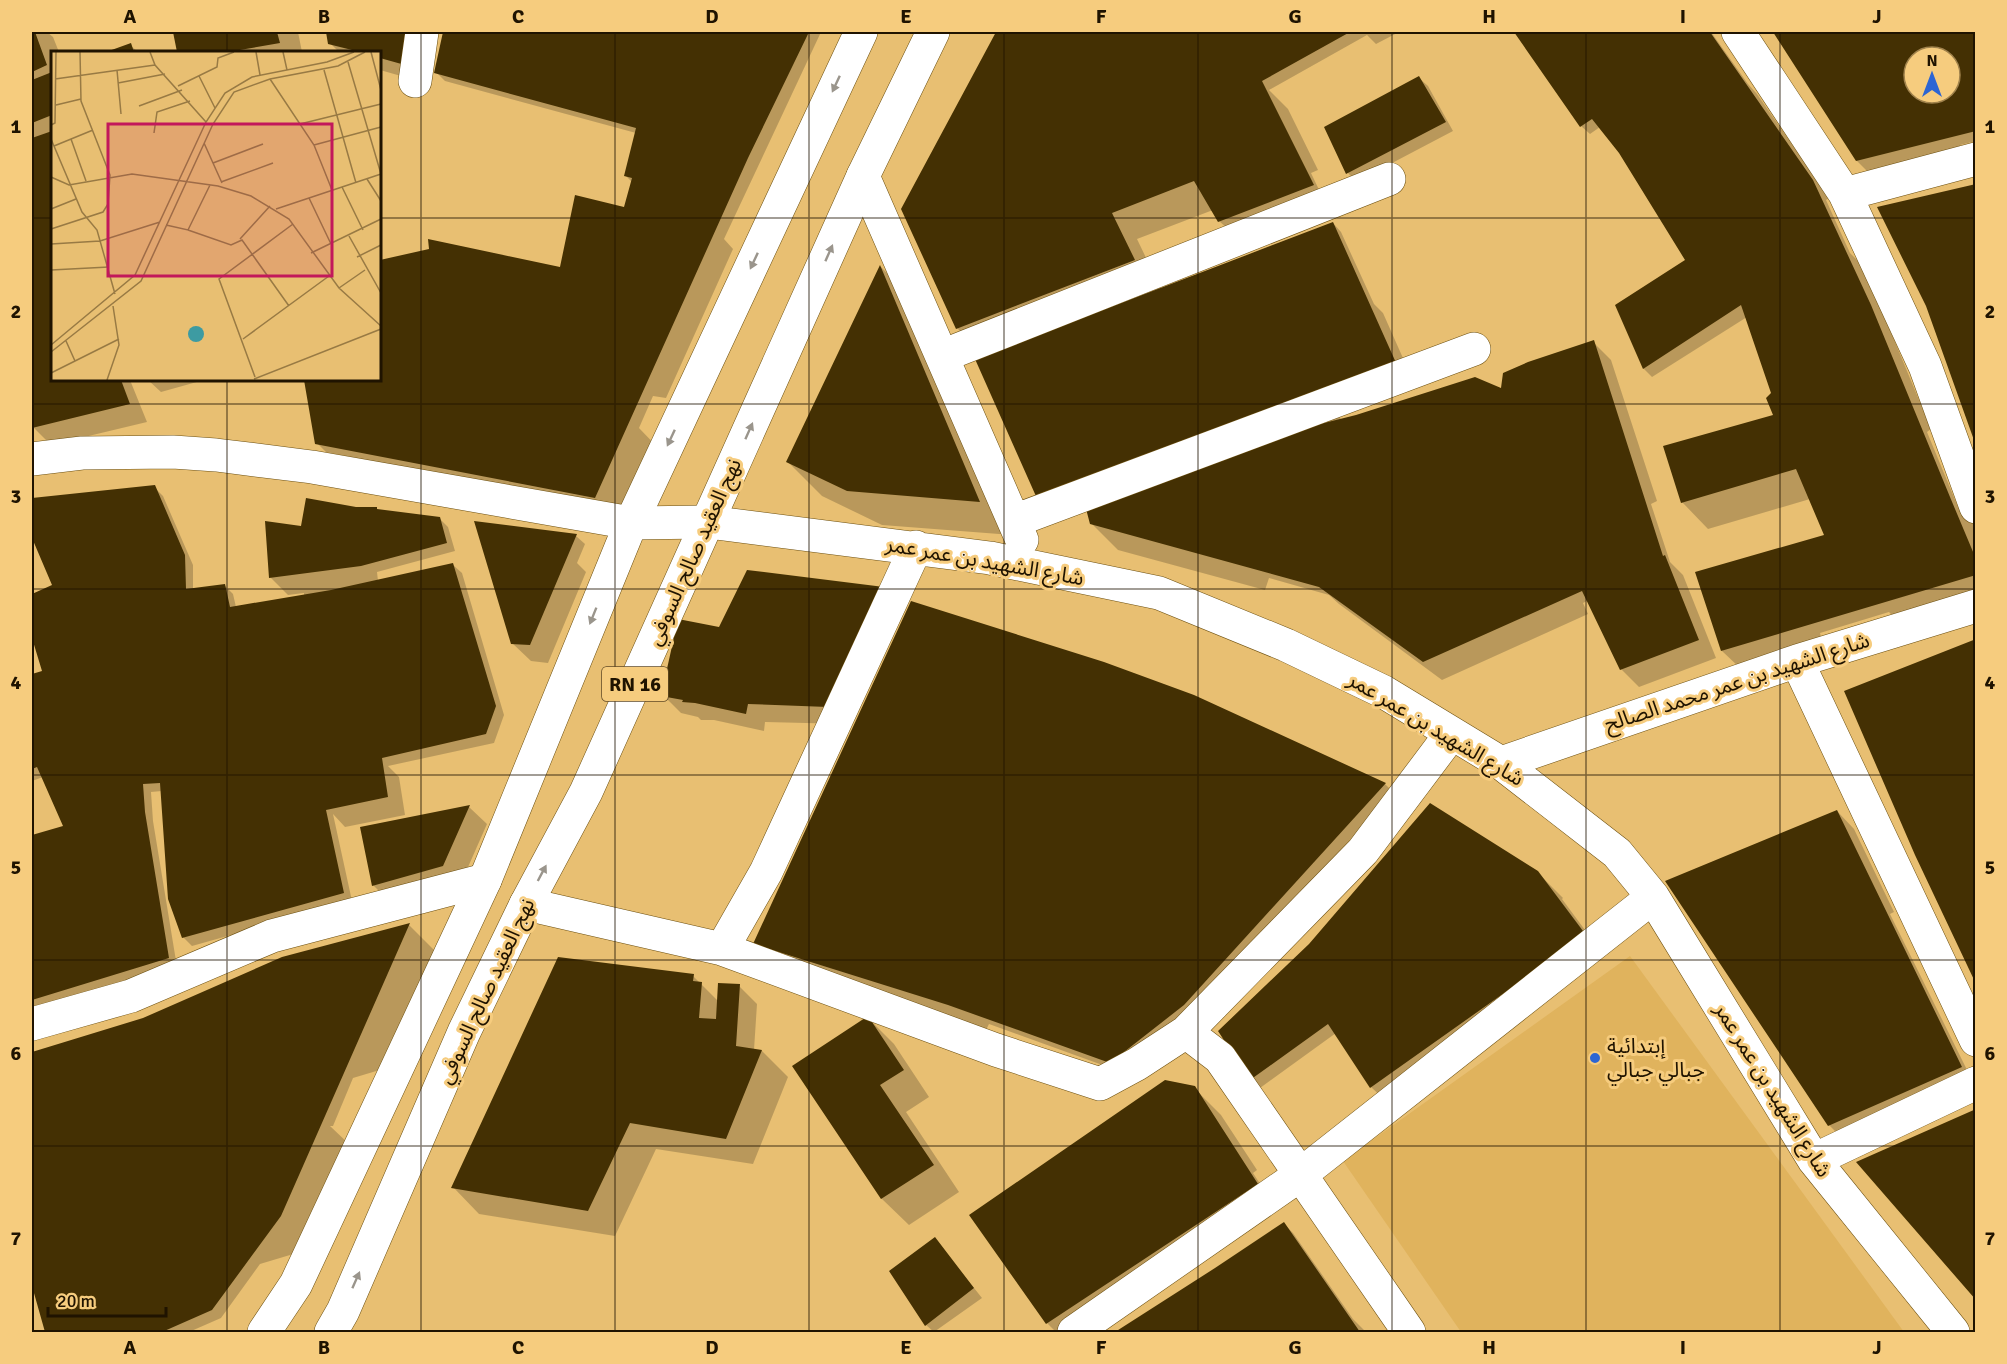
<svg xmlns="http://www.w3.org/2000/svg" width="2007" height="1364" viewBox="0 0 2007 1364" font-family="Signika,'Noto Sans Arabic',sans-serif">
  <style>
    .built { fill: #e0b35d }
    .shadow { fill: #0003; fill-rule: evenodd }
    .building { fill: #443003; fill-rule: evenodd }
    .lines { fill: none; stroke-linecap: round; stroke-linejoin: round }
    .minor-casing { stroke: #6d5010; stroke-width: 34 }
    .major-casing { stroke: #6d5010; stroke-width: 34 }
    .minor { stroke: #fff; stroke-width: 33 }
    .major { stroke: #fff; stroke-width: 33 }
    .oneway { fill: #9a958c }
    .grid { fill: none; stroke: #1f1300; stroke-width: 1.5; stroke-opacity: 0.55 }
    .poi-dot { fill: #2c65d3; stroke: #f6cc7e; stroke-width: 2 }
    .labels { text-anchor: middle; stroke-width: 6; stroke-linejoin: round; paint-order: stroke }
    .shield { fill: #f6cc7e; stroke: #604a26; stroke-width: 1.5 }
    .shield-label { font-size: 20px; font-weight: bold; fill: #1f1300 }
    .street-label { font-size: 21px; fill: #1f1300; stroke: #f6cc7e }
    .poi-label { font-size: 21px; fill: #1f1300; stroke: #f6cc7e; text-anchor: start }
    .inset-road { fill: none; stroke: #987a44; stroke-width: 1.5 }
    .view { fill: #c2185b; fill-opacity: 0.15; stroke: #c2185b; stroke-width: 3 }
    .inset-edge { fill: none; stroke: #1f1300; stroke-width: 3 }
    .neatline { fill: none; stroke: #1f1300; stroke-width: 2 }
    .grid-label { font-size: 20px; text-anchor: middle; font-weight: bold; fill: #1f1300 }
  </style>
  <rect width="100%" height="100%" fill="#e8bf72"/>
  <path class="built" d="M1630,956L1904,1332H1461L1343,1161Z"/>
  <path class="shadow" d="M32,32H47L53,37L59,52H52V380H130L147,422L51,445L33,427L32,422Z
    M175,32H298L302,52H179Z
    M328,32H427L422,82L380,70V52H339L330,43Z
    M445,32H821L724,239L733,249L666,398L653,396L639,428L664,454L629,531L567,499L326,452L317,443L306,380H380V262L431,250L560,269L625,209L632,182L625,175L636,133L445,81L436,72Z
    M998,32H1399L1376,44L1367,35L1269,90L1288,109L1318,170L1311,173L1321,194L1228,229L1219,221L1213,210L1137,239L1161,289L1333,223L1341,232L1374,304L1383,313L1414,383L1338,412L1341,420L1502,390L1593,342L1611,360L1657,501L1651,504L1670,562L1683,575L1716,658L1639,687L1621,669L1589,600L1583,603L1588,614L1442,680L1339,604L1329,595L1269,578L1265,590L1118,550L1091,523L1088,509L975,346L957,328L902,209Z
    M1516,32H1711L1748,84L1757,94L1829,198L1826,200L1850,253L1859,262L1888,325L1931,429L1927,432L1958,507L1976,525V609L1906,630L1889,612L1820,633L1823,644L1740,668L1722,651L1826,536L1810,499L1708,529L1682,502L1777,421L1773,394L1747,317L1652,377L1644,369L1617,305L1688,260L1620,152L1600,127L1590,134L1581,126Z
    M1775,32H1976V141L1960,145L1963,156L1875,179L1857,161ZM1914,57H1950V93H1914Z
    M130,45L138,52H110Z
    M1419,78L1428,86L1453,131L1356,182L1348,173Z
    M881,267L914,301L1012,535L882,525L822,496L788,462Z
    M148,380H204L161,392Z
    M154,487L163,496L193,565V590L225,586L233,594L236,607L304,596V593L288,595L270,577L302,528L379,511L439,518L448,527L455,551L377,572L378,581L453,565L462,573L504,715L494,743L388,766L399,777L405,815L345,827L333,814L352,901L192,946L183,937L162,791L151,792L153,821L177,967L32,1011V837L65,827L43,777L32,781V744L33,743L32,735V676L44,672L32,633V595L54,586L32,534V499Z
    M576,536L585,544L577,563L586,572L548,663L531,661L512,643Z
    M891,597L846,724L765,722L764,731L714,720H701L698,717L681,713L663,695L720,629Z
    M1385,784L1393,792L1193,1014L1119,1071L989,1024L982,1038L754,943Z
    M469,807L487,824L461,883L391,903L373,885L362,828Z
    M1837,811L1854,829L1894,912L1890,914L1970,1076L1838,1134L1829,1125Z
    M1537,872L1563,898L1562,899L1602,953L1389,1104L1371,1087L1336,1033L1260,1088L1220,1032Z
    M409,925L435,951L383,1069L353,1078L333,1126H330L350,1145L300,1252L260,1264L221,1318L189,1332H47L32,1281V1053L144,1019L296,955Z
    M693,976L718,1001L739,986L757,1004L754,1050L762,1051L788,1077L753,1164L656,1149L615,1236L479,1214L453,1187Z
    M868,1018L894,1044L929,1097L906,1112L959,1192L909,1225L882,1199L794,1066Z
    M1194,1088L1221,1115L1257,1170L1253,1173L1266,1193L1100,1332H1056L1047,1323L971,1215Z
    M1284,1224L1293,1233L1353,1319L1366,1332H1118Z
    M935,1239L982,1298L934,1332L926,1325Z"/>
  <path class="building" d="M32,32H35L47,65L32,72Z
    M173,32H277L280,43L228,52H177Z
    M326,32H408L405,65L380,58V52H360L328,44Z
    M443,32H809L748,158L595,498L315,444L304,380H380V260L429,249L428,239L560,267L575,195L624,207L632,178L624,176L636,128L434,73Z
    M996,32H1350L1262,81L1314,185L1218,222L1194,181L1112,213L1135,260L956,329L901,209Z
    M1514,32H1710L1813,180L1871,305L1950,497L1976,559V575L1721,651L1695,572L1824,535L1796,469L1681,503L1663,446L1773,415L1766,398L1771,393L1741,305L1643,369L1615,305L1685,260L1619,153L1592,119L1580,127Z
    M1773,32H1976V131L1856,161ZM1914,57H1950V93H1914Z
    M131,43L134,52H106Z
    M52,72V115L32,123V80Z
    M1419,76L1446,122L1346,174L1324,127Z
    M52,131V380H121L130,404L32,428V138Z
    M1976,184V443H1975L1926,306L1877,207Z
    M1333,222L1397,365L1039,503L975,359Z
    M880,265L980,502L847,491L786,462Z
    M1594,340L1663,556L1665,555L1699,640L1620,670L1582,591L1423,662L1319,587L1090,524L1085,505L1284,433L1356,415L1475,377L1501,388L1503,373L1528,362Z
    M155,485L185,555L186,589L225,584L230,607L331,590L453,563L496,706L486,734L382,758L388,797L326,810L344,893L182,938L168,899L160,783L143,784L145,812L169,958L32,1000V835L63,826L37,767L32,769V674L42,671L32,638V594L52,585L32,538V498Z
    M306,498L356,507H377V509L440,517L447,543L361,566L269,578L265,521L301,526Z
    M474,521L577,534L530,645L511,644Z
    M747,570L884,587L828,707L748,704L746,714L695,703L682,702L683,700L661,696L678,619L719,627Z
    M911,601L1104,662L1194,695L1386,783L1184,1005L1110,1063L948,1005L753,944Z
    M1976,639V984L1915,855L1844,691Z
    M1430,803L1538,871L1586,935L1370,1088L1328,1024L1250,1080L1218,1031L1309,944Z
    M470,805L443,866L372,886L360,827Z
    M1837,810L1962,1067L1828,1126L1665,881Z
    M410,923L281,1216L212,1310L162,1332H45L32,1286V1052L143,1018L282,957Z
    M558,957L694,974L693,981L702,982L699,1018L716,1019L718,983L740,984L736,1046L762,1050L726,1139L630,1123L588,1211L451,1188Z
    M868,1016L904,1070L880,1085L934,1165L881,1199L792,1066Z
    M1165,1080L1195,1086L1258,1184L1046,1324L969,1215Z
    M1976,1109V1300L1856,1162Z
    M1284,1222L1360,1332H1115L1215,1268Z
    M935,1237L974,1288L925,1326L889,1271Z"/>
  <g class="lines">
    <g class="minor-casing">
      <path id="minor" d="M1738,32L1845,194L1925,366L1976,507
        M415,81L422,32
        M863,176L1022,540
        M1845,194L1976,159
        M942,356L1389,179
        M32,459L82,453L173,452L216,455L312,467L631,523L708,522L990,558L1159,593L1286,645L1384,692L1501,763L1617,853L1653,897L1814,1160L1953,1332
        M1014,521L1474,349
        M1797,661L1976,1040
        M1501,763L1797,661L1976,606
        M526,904L722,949L766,872L916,547
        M722,949L996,1050L1100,1084L1137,1064L1186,1032L1220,1058L1409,1332
        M32,1024L131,996L272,936L485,880
        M1186,1032L1363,851L1451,734
        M1814,1160L1976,1083
        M1074,1332L1300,1175L1653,897"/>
    </g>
    <g class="major-casing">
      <path id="major" d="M264,1332L296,1284L485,880L631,523L861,32
        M331,1332L343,1311L464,1032L526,904L586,792L863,176L933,32"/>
    </g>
    <use href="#minor" class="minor"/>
    <use href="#major" class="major"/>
  </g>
  <defs><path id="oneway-solid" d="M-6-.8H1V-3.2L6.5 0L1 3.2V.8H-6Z" transform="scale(1.5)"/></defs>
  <g class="oneway">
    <use href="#oneway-solid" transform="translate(836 84) rotate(115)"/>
    <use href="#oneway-solid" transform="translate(829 253) rotate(-66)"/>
    <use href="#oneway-solid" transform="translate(754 261) rotate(115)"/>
    <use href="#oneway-solid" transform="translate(749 431) rotate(-66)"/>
    <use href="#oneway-solid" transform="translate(671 438) rotate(115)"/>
    <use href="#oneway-solid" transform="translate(593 616) rotate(112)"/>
    <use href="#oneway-solid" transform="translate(542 873) rotate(-62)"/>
    <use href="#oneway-solid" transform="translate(356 1280) rotate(-66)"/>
  </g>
  <path class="grid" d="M227,32V52M421,32V1332M615,32V1332M809,32V1332M1004,32V1332M1198,32V1332M1392,32V1332M1586,32V1332M1780,32V1332M32,218H52M380,218H1976M227,380V1332M32,404H1976M32,589H1976M32,775H1976M32,960H1976M32,1146H1976"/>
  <circle class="poi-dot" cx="1595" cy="1058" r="6"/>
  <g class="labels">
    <rect class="shield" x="602" y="667" width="66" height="34" rx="4.5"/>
    <g class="shield-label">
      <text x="635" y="691">RN 16</text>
    </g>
    <g class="street-label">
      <text transform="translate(694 552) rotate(-66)" y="7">نهج العقيد صالح السوفي</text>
      <text transform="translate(985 561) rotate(10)" y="7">شارع الشهيد بن عمر عمر</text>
      <text transform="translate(1737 682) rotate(-18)" y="7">شارع الشهيد بن عمر محمد الصالح</text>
      <text transform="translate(1436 729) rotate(31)" y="7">شارع الشهيد بن عمر عمر</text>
      <text transform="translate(486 991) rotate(-65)" y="7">نهج العقيد صالح السوفي</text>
      <text transform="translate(1773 1090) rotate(58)" y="7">شارع الشهيد بن عمر عمر</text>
    </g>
    <g class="poi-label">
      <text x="1607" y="1053">إبتدائية<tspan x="1607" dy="24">جبالي جبالي</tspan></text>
    </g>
  </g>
  <g transform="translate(51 51)">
    <rect width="330" height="330" fill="#e8bf72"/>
    <path d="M137 283a8 8 0 1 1 16 0a8 8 0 1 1-16 0Z" fill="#3d9ba2"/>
    <path class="inset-road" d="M99,1L104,14L155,71M205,1L209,24M232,1L236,19M320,1L330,39M297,11L330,123M66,19L70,63M273,19L305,132M148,25L164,57M4,28L104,14M219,28L263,94L281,139M67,32L114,23M127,35L166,16L167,7L183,1M5,54L30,48M88,55L131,39M249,73L330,53M0,74L4,72L5,1M103,82L106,61L139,50M0,88L31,161L46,179L64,243M20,88L35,130M153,92L171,132M263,94L330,76M3,95L42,79M162,112L212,93M0,126L18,134L81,123L167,135L200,145L238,168L288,237L330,275M316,128L330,150M170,131L222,112M291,136L312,179M258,147L280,193M0,158L25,148M225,158L330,123M115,174L137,179L159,134M0,178L52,161L57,153L59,124L30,50L29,1M137,179L180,194L191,189L238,255M298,185L330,242M189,188L219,155M0,193L49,190L109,171M260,202L330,168M306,206L330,194M0,219L58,216M288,237L314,219M192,288L278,225M15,290L24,310M0,294L84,224L155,71L174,42L201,26L276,11L303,1M0,301L90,230L162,73L183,41L219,28L287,15L314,1M0,322L68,288M204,326L168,228L242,173M203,328L330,278M56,329L68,294L62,255"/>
    <path class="view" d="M57,73H281V225H57Z"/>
    <rect width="330" height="330" class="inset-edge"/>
  </g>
  <rect width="2007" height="1364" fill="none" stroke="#f6cc7e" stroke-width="66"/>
  <g transform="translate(1932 75)"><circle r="28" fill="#f6cc7e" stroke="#a0824c" stroke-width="1.5"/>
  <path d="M0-4.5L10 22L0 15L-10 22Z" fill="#2c65d3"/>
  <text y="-9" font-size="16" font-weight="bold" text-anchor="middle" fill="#1f1300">N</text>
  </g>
  <path d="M48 1307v9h118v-9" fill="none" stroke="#1f1300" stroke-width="3"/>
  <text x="57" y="1307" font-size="18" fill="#1f1300" stroke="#f6cc7e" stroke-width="4.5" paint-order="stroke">20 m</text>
  <rect x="33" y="33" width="1941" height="1298" class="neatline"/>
  <g class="grid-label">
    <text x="130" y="23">A</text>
    <text x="324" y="23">B</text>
    <text x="518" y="23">C</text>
    <text x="712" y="23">D</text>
    <text x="906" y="23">E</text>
    <text x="1101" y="23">F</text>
    <text x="1295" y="23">G</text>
    <text x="1489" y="23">H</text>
    <text x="1683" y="23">I</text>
    <text x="1877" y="23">J</text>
    <text x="16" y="133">1</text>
    <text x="1990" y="133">1</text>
    <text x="16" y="318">2</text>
    <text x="1990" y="318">2</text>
    <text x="16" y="503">3</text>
    <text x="1990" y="503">3</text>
    <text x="16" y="689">4</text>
    <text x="1990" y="689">4</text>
    <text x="16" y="874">5</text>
    <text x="1990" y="874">5</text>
    <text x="16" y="1060">6</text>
    <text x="1990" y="1060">6</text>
    <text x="16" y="1245">7</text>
    <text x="1990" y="1245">7</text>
    <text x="130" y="1354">A</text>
    <text x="324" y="1354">B</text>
    <text x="518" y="1354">C</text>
    <text x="712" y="1354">D</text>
    <text x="906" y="1354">E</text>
    <text x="1101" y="1354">F</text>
    <text x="1295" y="1354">G</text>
    <text x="1489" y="1354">H</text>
    <text x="1683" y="1354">I</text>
    <text x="1877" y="1354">J</text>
  </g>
</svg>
